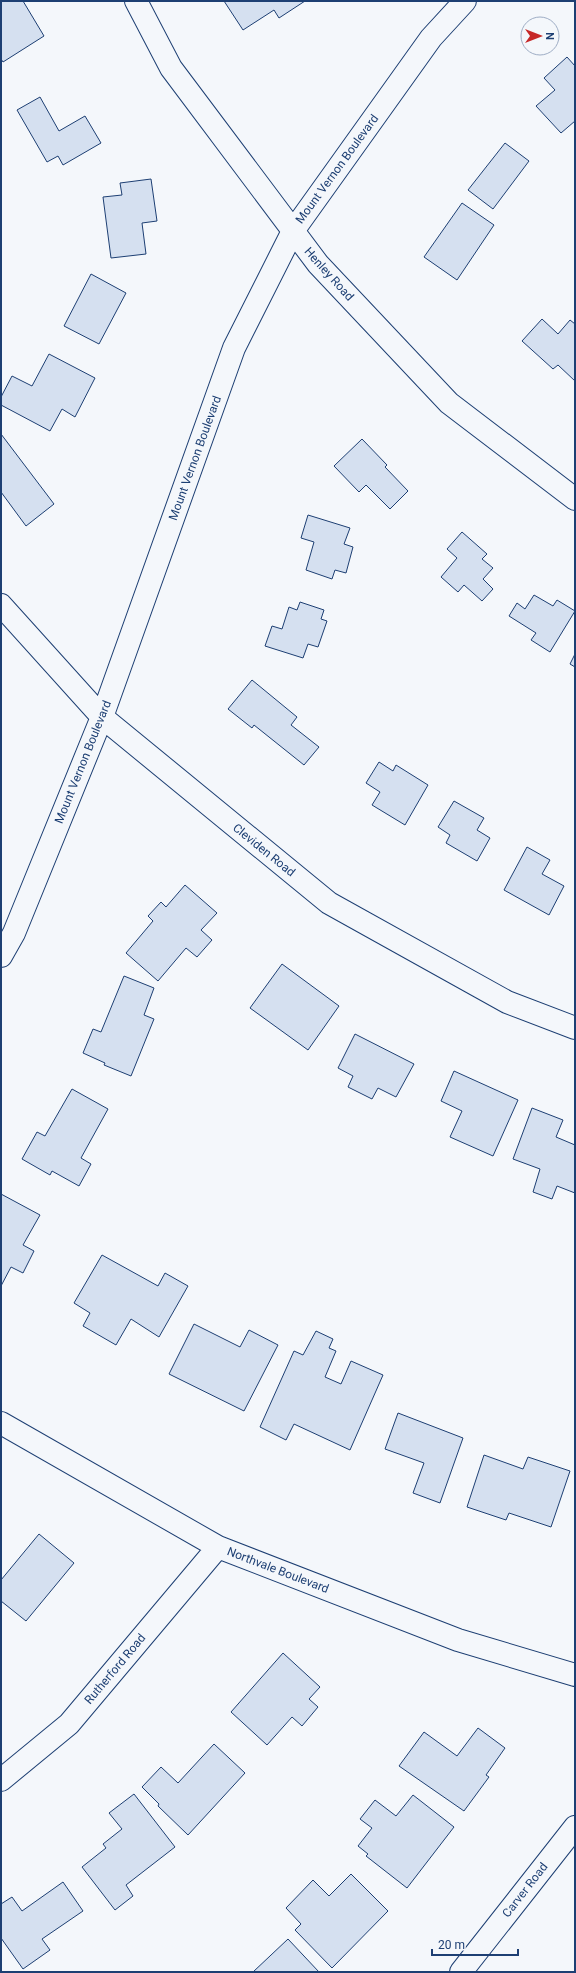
<svg xmlns="http://www.w3.org/2000/svg" width="576" height="1973" viewBox="0 0 576 1973" font-family="Roboto,sans-serif">
  <style>
    .building { fill: #d5e0f0; stroke: #1d3f73 }
    .lines { fill: none; stroke-linecap: round; stroke-linejoin: round }
    .street-casing { stroke: #1d3f73; stroke-width: 24 }
    .street { stroke: #f4f7fb; stroke-width: 22 }
    .labels { text-anchor: middle; stroke-width: 3; stroke-linejoin: round; paint-order: stroke }
    .street-label { font-size: 12px; fill: #1d3f73; stroke: #f4f7fb }
  </style>
  <rect width="100%" height="100%" fill="#f4f7fb"/>
  <path class="building" d="M1,1H23L44,36L3,62L1,59Z
    M224,1H305L279,18L274,10L243,30Z
    M567,57L575,66V121L561,133L536,106L555,90L544,78Z
    M40,97L59,131L85,116L101,143L63,165L58,156L47,162L17,110Z
    M505,143L529,161L493,209L468,190Z
    M151,179L157,221L142,223L146,254L111,258L103,197L122,195L120,183Z
    M462,203L494,225L457,280L424,257Z
    M91,274L126,293L99,344L64,326Z
    M542,319L558,334L570,320L575,324V381L558,365L553,369L522,341Z
    M49,354L95,378L75,417L62,409L50,431L1,405V397L12,376L32,386Z
    M1,434L54,504L26,526L1,492Z
    M362,439L387,465L385,467L408,491L390,509L366,485L359,492L334,466Z
    M308,515L350,528L344,544L353,547L346,573L335,570L332,579L306,570L314,542L301,538Z
    M462,532L487,554L482,559L493,568L483,579L493,589L482,601L464,585L458,592L441,577L457,558L447,549Z
    M534,595L553,606L557,600L575,611L550,652L531,640L536,633L509,616L517,603L525,609Z
    M300,602L324,610L321,619L327,621L318,647L308,644L303,658L265,646L272,626L282,629L289,607L297,610Z
    M575,654V667L570,664Z
    M252,680L297,717L291,725L319,747L304,765L254,725L252,728L228,709Z
    M379,762L393,771L396,765L428,785L405,825L372,805L380,792L366,783Z
    M454,801L484,818L477,830L490,838L477,861L446,843L450,835L438,827Z
    M527,847L550,860L542,874L564,886L549,915L504,890Z
    M185,885L217,913L201,930L212,940L197,957L186,948L158,981L126,953L153,921L148,916L161,902L166,907Z
    M282,964L339,1006L308,1050L250,1008Z
    M124,976L154,988L144,1015L154,1019L131,1076L104,1065L105,1063L83,1053L93,1029L101,1032Z
    M355,1034L414,1064L396,1097L378,1088L372,1099L348,1087L353,1076L338,1068Z
    M454,1071L518,1100L493,1156L450,1137L462,1111L441,1101Z
    M72,1089L108,1109L81,1158L91,1164L79,1186L52,1171L50,1175L22,1159L37,1132L45,1136Z
    M532,1108L563,1120L556,1137L575,1145V1193L557,1186L552,1199L533,1192L540,1169L513,1159Z
    M1,1194L40,1215L23,1245L34,1251L23,1273L11,1267L1,1286Z
    M102,1255L158,1286L165,1273L188,1286L159,1337L131,1319L116,1345L83,1326L90,1313L74,1303Z
    M194,1324L240,1347L249,1330L278,1345L244,1411L169,1374Z
    M316,1331L333,1339L329,1348L336,1351L325,1377L341,1384L351,1361L383,1375L350,1450L294,1424L286,1440L260,1427L294,1351L303,1355Z
    M398,1413L463,1438L440,1503L413,1493L424,1463L385,1449Z
    M484,1455L523,1469L528,1457L570,1471L551,1527L509,1513L506,1520L467,1507Z
    M39,1534L74,1563L26,1621L1,1601V1580Z
    M283,1653L320,1687L309,1699L318,1707L302,1726L292,1717L267,1745L231,1712Z
    M478,1728L505,1748L486,1775L489,1777L464,1811L399,1766L424,1732L457,1756Z
    M214,1744L245,1773L188,1835L158,1806L159,1804L142,1787L161,1767L178,1783Z
    M134,1794L175,1847L126,1885L133,1896L115,1910L82,1867L106,1848L103,1844L122,1829L109,1813Z
    M413,1795L454,1827L407,1888L366,1856L368,1854L358,1846L372,1828L360,1819L375,1800L396,1816Z
    M351,1874L388,1911L332,1968L295,1930L301,1924L286,1908L313,1880L329,1896Z
    M63,1882L83,1911L42,1939L50,1950L23,1969L1,1938V1904L12,1897L22,1911Z
    M288,1939L319,1972H253Z"/>
  <g class="lines">
    <g class="street-casing">
      <path id="street" d="M136,1L171,68L318,264L449,403L575,499
        M1,605L102,717L329,903L507,1002L575,1028
        M1,956L14,933L102,717L234,348L293,231L431,38L465,1
        M1,1423L218,1547L458,1640L575,1675
        M1,1780L69,1724L218,1547
        M461,1972L575,1827"/>
    </g>
    <use href="#street" class="street"/>
  </g>
  <g class="labels">
    <g class="street-label">
      <text transform="translate(337 169) rotate(-54)" y="4">Mount Vernon Boulevard</text>
      <text transform="translate(329 274) rotate(48)" y="4">Henley Road</text>
      <text transform="translate(195 458) rotate(-70)" y="4">Mount Vernon Boulevard</text>
      <text transform="translate(83 762) rotate(-68)" y="4">Mount Vernon Boulevard</text>
      <text transform="translate(264 850) rotate(39)" y="4">Cleviden Road</text>
      <text transform="translate(278 1570) rotate(21)" y="4">Northvale Boulevard</text>
      <text transform="translate(115 1669) rotate(-50)" y="4">Rutherford Road</text>
      <text transform="translate(525 1890) rotate(-52)" y="4">Carver Road</text>
    </g>
  </g>
  <rect width="576" height="1973" fill="none" stroke="#1d3f73" stroke-width="4"/>
  <g transform="translate(540 36) rotate(90)"><circle r="19" fill="#f4f7fb" stroke="#9eadc5"/>
  <path d="M0-3L7 15L0 10L-7 15Z" fill="#c62828"/>
  <text y="-6" font-size="11" font-weight="bold" text-anchor="middle" fill="#1d3f73">N</text>
  </g>
  <path d="M432 1949v6h86v-6" fill="none" stroke="#1d3f73" stroke-width="2"/>
  <text x="438" y="1949" font-size="12" fill="#1d3f73" stroke="#f4f7fb" stroke-width="3" paint-order="stroke">20 m</text>
</svg>
